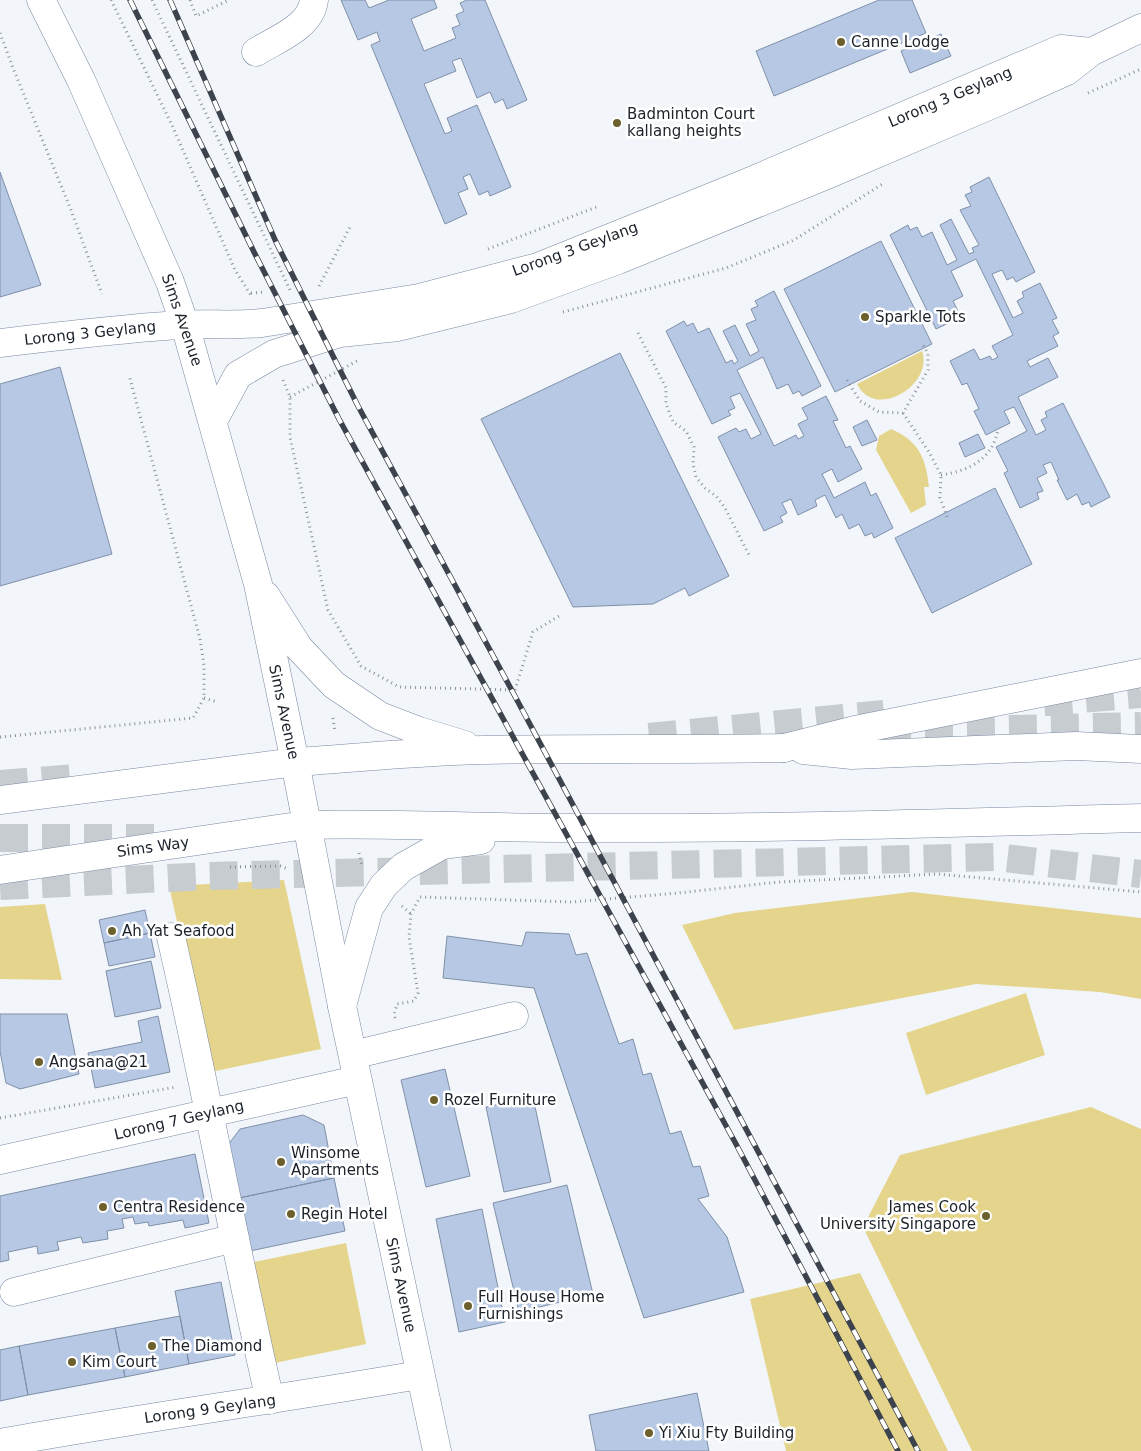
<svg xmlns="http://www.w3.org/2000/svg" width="1141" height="1451" viewBox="0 0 1141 1451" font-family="'DejaVu Sans',sans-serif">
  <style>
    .green { fill: #e5d48c }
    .building { fill: #b6c8e3; stroke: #8090a9 }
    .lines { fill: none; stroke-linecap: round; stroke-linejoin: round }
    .highway-tunnel { stroke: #c7ccd1; stroke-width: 28; stroke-dasharray: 28 14; stroke-linecap: butt }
    .minor-casing { stroke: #7888a1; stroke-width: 29 }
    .major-casing { stroke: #7888a1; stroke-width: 29 }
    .highway-casing { stroke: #7888a1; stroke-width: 29 }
    .path { stroke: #8d9299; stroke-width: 3; stroke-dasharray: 1 4; stroke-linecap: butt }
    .minor { stroke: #fff; stroke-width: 28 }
    .major { stroke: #fff; stroke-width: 28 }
    .highway { stroke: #fff; stroke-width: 28 }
    .rail-casing { stroke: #3d434c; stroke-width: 5.5 }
    .rail { stroke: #fff; stroke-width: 4; stroke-dasharray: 11; stroke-linecap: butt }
    .poi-dot { fill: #6c602d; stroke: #fff; stroke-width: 2 }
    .labels { text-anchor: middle; stroke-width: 5; stroke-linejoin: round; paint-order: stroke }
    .poi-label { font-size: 15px; fill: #1b222b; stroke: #fff; text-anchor: start }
    .street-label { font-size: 15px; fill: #1b222b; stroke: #fff }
  </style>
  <rect width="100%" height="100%" fill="#f2f6fb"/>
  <path class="green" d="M922,351C934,385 875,421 857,384Z
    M891,429C919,441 926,458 929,487H924L926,505L911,513L876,450L879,436Z
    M284,880L321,1049L211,1072L169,886Z
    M912,892L1141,918V999L1100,992L976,984L734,1030L682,925L735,913Z
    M45,904L62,980L0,979V907Z
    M1026,993L1045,1055L926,1095L906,1033Z
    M1091,1107L1141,1129V1451H972L863,1227L900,1155Z
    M346,1243L366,1344L270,1364L249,1263Z
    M860,1273L948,1451H786L750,1299Z"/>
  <path class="building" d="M341,0H365L369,8L389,0H434L437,8L411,19L424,51L456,38L452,28L460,25L456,15L464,11L460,3L467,0H485L527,100L507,109L503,99L495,103L490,92L477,98L461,58L452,61L456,71L424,84L445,134L452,131L447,118L477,105L511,187L490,196L488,191L479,195L470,174L463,177L468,189L458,193L467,214L445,224L371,45L380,41L377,32L358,40Z
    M879,0H912L926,33L774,96L756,51Z
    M941,34L951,56L910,73L901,51Z
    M0,172L41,285L0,297Z
    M989,177L1035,272L1016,282L1013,277L1007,280L1002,270L992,274L1013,318L1023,313L1017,301L1024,297L1022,292L1040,283L1057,318L1052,320L1059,333L1053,336L1058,346L1027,361L1030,367L1048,358L1058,377L1018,397L1036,435L1046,430L1041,420L1047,417L1045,412L1063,403L1110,497L1091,507L1089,502L1082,505L1077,494L1067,500L1057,480H1059L1051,462L1043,465L1047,473L1037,478L1043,491L1037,493L1039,499L1020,508L1004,473L1008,471L996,447L1027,431L1014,407L1004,411L1010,423L986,435L974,411L979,409L967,383L962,385L950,361L974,349L980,360L990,356L992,360L998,357L992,346L1013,335L976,259L951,271L963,296L953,301L958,311L952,315L955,320L936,329L890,235L908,225L910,230L917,227L922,237L932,232L947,265L957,260L940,225L951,219L969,254L974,252L972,248L979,245L960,210L971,206L965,195L972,192L970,187Z
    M881,241L932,344L835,392L784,289Z
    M774,291L821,386L802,396L799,391L793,394L788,384L777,389L763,357L737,370L774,446L796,435L798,439L804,436L798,424L808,419L802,408L826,396L838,420L833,421L846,448L850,446L862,469L838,482L832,469L822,474L834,498L865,482L871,496L876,493L893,528L874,538L872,533L865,536L859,524L849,529L842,514L836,518L825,495L815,500L817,506L798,515L791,499L782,503L787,513L780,517L783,522L764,531L718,437L736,428L739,432L746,429L751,439L761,434L740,393L730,397L735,408L728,411L731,415L712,424L666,331L684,321L687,326L693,323L698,333L709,328L726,363L732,360L734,364L738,361L723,331L735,325L750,356L759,351L746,324L756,320L751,309L758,306L755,301Z
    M620,353L729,576L689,596L685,588L653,604L573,607L481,419Z
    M60,367L112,554L0,586V384Z
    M867,420L877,440L862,446L853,427Z
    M978,434L985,448L965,457L959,443Z
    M995,488L1032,564L932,613L895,538Z
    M145,910L150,933L104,943L99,920Z
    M526,932L569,934L576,955L587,953L619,1044L633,1039L643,1075L651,1073L670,1134L681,1131L693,1167L700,1166L709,1196L698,1199L727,1237L744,1292L644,1318L534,988L443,978L447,936L522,946Z
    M150,933L155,957L109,966L104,943Z
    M151,961L161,1008L115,1017L106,971Z
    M0,1014H67L79,1074L20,1089L6,1083L0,1051Z
    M158,1016L170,1072L95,1088L88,1053L142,1042L138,1021Z
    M445,1069L470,1176L426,1187L401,1080Z
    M533,1097L551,1182L504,1192L486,1107Z
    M303,1115L324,1125L334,1178L239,1198L228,1145L240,1129Z
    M195,1154L209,1223L185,1228L183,1220L149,1226L148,1222L135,1224L133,1217L122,1219L124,1228L107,1231L108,1239L83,1243L81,1237L57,1242L59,1250L38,1254L37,1246L8,1252L9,1260L0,1262V1196Z
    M334,1178L345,1231L250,1251L239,1198Z
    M567,1185L593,1294L519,1312L493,1203Z
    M482,1209L505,1322L459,1332L436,1219Z
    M221,1282L235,1355L189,1364L175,1291Z
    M180,1316L189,1364L125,1377L115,1328Z
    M115,1328L125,1377L28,1395L19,1346Z
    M19,1346L28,1395L0,1401V1350Z
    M697,1393L709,1451H596L589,1415Z"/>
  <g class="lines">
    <path class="highway-tunnel" d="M1044,702L1141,694
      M883,732L1141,726
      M649,737L884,714
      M0,784L76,778
      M0,838H161
      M0,886L209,876L996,857L1141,874"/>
    <g class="minor-casing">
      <path id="minor" d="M256,52C277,39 311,27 314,0
        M0,343C59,336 118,329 178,325C206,323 234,326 262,323L419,298L538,267L744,184L1061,49L1091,52
        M213,421L238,375L274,354L340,333L398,327L511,299L618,260L829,174L1000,101L1067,71L1091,52L1141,28
        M171,937C207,1091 234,1246 270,1400
        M353,1055L514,1016
        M0,1160L357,1080
        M14,1292L235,1238
        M0,1443C140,1418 280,1399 419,1375"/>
    </g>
    <g class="major-casing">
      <path id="major" d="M41,0L81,80L170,282L185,325L258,584L295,762L342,1006L437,1451
        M266,596L299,648L334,685L380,716L419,731L465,745
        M0,800L295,762C358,758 421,751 484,750C584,748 684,750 784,748
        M0,870L305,825"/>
    </g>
    <g class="highway-casing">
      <path id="highway" d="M784,748L855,730L1141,673
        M803,750L852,755L1076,746L1141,749
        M305,825C395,823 485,828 574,828C763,829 952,823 1141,818
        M342,1006L369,908L384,885L403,867L442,845L481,840"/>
    </g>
    <path class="path" d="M111,0L172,125L235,270L252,297
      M152,0L290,290
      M190,0L196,16L229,0
      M0,33L13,68L71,210L102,294
      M1088,93L1141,69
      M488,249L599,206
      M319,286L350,227
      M251,293L265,292
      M563,312L726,268L794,240L884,183
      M638,333L666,388V404L673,422L686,431L694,447L693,464L696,477L705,488L716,496L725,508L750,557
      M283,380L290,397V437L328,610L361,666L399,687L515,690L533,632L559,616
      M847,380L860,401L879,412L903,413L928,370V354L922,343
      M290,397L357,361
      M903,413L929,452L941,475L940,498L948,519
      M941,475C969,471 993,459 998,429
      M204,698L217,702
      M333,718L335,732
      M0,737L193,718L204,698V665L200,639L129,375
      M359,853L362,866
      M230,867L280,866L288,869
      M402,906L411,914
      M395,1018L394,1015L397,1004L414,1001L418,993L409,937L411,914L420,897L572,902L678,893L779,882L937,874L1141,892
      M0,1118L176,1087"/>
    <use href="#minor" class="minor"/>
    <use href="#major" class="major"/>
    <use href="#highway" class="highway"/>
    <g class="rail-casing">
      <path id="rail" d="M130,0L254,252L339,419L736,1144L898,1451
        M170,0L276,242L358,406L517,700L918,1451"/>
    </g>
    <use href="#rail" class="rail"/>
  </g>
  <g class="poi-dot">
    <circle cx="841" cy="42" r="5"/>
    <circle cx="617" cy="123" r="5"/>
    <circle cx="865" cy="317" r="5"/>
    <circle cx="112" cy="931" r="5"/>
    <circle cx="39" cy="1062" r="5"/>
    <circle cx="434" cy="1100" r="5"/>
    <circle cx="281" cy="1162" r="5"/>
    <circle cx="103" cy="1207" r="5"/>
    <circle cx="291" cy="1214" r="5"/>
    <circle cx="986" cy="1216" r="5"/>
    <circle cx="468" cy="1306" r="5"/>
    <circle cx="152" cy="1346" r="5"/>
    <circle cx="72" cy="1362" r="5"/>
    <circle cx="649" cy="1433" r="5"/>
  </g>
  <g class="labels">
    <g class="poi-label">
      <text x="851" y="47">Canne Lodge</text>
      <text x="627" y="119">Badminton Court<tspan x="627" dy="17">kallang heights</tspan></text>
      <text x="875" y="322">Sparkle Tots</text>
      <text x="122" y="936">Ah Yat Seafood</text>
      <text x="49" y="1067">Angsana@21</text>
      <text x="444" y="1105">Rozel Furniture</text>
      <text x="291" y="1158">Winsome<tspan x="291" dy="17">Apartments</tspan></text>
      <text x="113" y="1212">Centra Residence</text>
      <text x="976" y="1212" text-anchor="end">James Cook<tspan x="976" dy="17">University Singapore</tspan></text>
      <text x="301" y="1219">Regin Hotel</text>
      <text x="478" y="1302">Full House Home<tspan x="478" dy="17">Furnishings</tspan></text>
      <text x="162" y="1351">The Diamond</text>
      <text x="82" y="1367">Kim Court</text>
      <text x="659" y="1438">Yi Xiu Fty Building</text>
    </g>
    <g class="street-label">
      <text transform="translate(950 97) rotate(-23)" y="5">Lorong 3 Geylang</text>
      <text transform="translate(575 249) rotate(-20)" y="5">Lorong 3 Geylang</text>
      <text transform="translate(182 320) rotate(71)" y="5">Sims Avenue</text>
      <text transform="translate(90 333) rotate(-6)" y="5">Lorong 3 Geylang</text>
      <text transform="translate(284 712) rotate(78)" y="5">Sims Avenue</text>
      <text transform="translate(153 847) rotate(-8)" y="5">Sims Way</text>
      <text transform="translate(179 1120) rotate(-13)" y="5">Lorong 7 Geylang</text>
      <text transform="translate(401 1285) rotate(78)" y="5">Sims Avenue</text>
      <text transform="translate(210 1409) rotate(-8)" y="5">Lorong 9 Geylang</text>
    </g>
  </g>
</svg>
